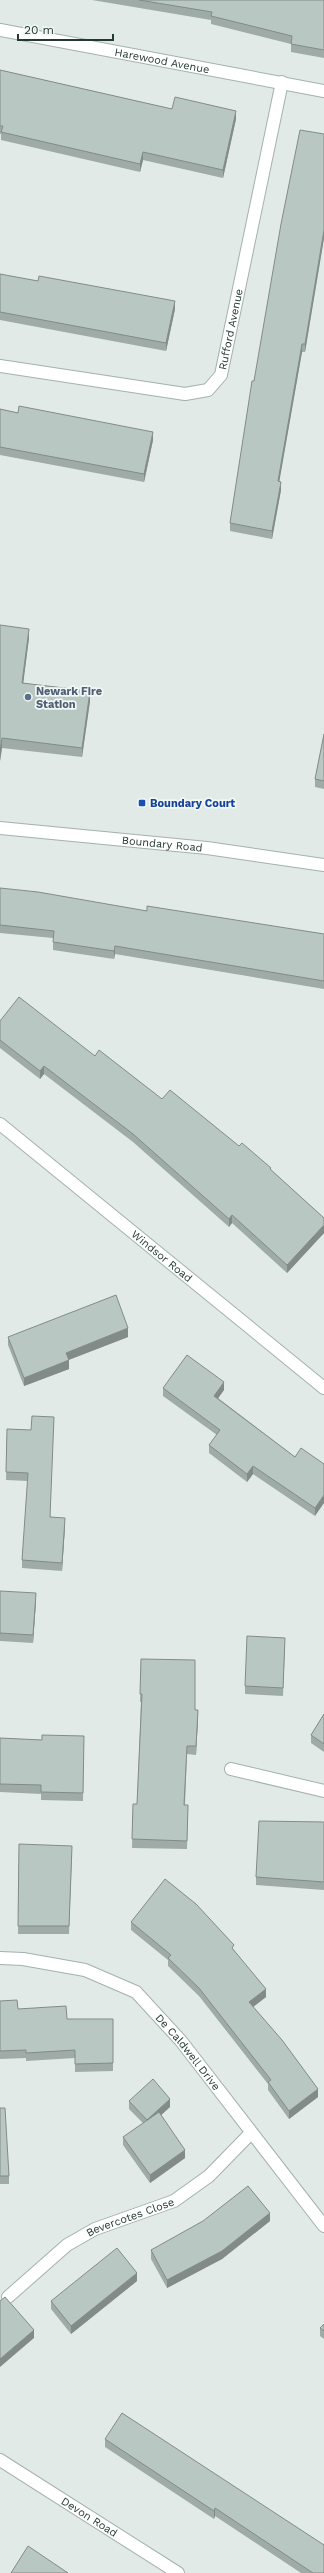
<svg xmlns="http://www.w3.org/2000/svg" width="324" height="2573" viewBox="0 0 324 2573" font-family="'Work Sans',sans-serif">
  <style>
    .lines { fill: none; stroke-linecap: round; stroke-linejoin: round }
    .minor-casing { stroke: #a4b1ad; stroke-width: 14 }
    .minor { stroke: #fff; stroke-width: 12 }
    .wall { fill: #9faba7 }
    .shaded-wall { fill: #828b88 }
    .building { fill: #b9c7c2; stroke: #828b88 }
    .service-dot { fill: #5c6f8a; stroke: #f1f7f4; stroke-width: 1.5 }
    .transit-dot { fill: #1a4fb4; stroke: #f1f7f4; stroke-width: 1.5 }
    .labels { text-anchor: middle; stroke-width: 3.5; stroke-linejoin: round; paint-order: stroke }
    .street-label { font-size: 11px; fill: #233933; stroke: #f1f7f4 }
    .service-label { font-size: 11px; font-weight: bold; fill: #4e5e75; stroke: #f1f7f4; text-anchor: start }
    .transit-label { font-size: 11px; font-weight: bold; fill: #164399; stroke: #f1f7f4; text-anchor: start }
  </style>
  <rect width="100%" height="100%" fill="#e1eae6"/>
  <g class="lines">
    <g class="minor-casing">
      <g id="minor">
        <path id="s1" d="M0,30L324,91"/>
        <path id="s2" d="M0,366L185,394L208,390L221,375L282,82"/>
        <path id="s3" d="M0,828L207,848L324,865"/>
        <path id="s4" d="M0,1124L324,1388"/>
        <path d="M231,1769L324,1791"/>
        <path id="s5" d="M0,1958L23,1959L85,1970L136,1992L181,2041L324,2226"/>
        <path id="s6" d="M8,2297L67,2245L95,2229L174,2201L209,2176L250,2134"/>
        <path id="s7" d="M0,2460L178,2573"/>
      </g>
    </g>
    <use href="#minor" class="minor"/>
  </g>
  <path class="wall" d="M92,0H324V58L291,52V44L211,24V20Z
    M0,70L172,109L236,119L223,178L143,160L140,172L1,140V134H0Z
    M324,134V238L305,352H302L279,481L281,490L272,539L230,531V523L254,381Z
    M0,274L175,309L166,351L0,320Z
    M0,409L153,440L144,482L0,455Z
    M0,625L29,638L23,683L90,701L82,757L2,748L0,761Z
    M324,734V789L315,787V779Z
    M0,888L147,911L324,934V989L115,954L114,959L53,950V938L0,933Z
    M0,1021L95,1056L162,1099L239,1146L271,1170L324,1218V1233L287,1273L232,1223L229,1227L133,1142L44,1074L40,1079L0,1048Z
    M8,1337H128L68,1360L69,1369L24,1386L8,1345Z
    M163,1388L224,1390L218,1398L295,1457L324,1464L315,1516L253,1474L247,1482L209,1453V1445L217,1435L163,1396Z
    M7,1429L51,1517L65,1526L62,1571L22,1568V1560L28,1481L6,1480Z
    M0,1591L36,1601L33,1643L0,1641Z
    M285,1646L283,1696L245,1694V1686Z
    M141,1659L195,1710L198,1718L196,1755L187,1754L185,1805H188L187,1849L132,1848L133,1804H137L141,1702H140Z
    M324,1714V1752L311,1743V1735Z
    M84,1736L83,1801L41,1800V1794L0,1792V1738L42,1740Z
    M324,1822V1890L256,1885V1877Z
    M19,1844L72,1854L69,1934H18Z
    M131,1922L234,1950L266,1997L253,2007L318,2097L289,2119L268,2090V2084L199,1996L168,1966V1960L131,1930Z
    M0,2001L18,2009L67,2019H113V2071L75,2072V2058L26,2061V2058L0,2059Z
    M129,2101L170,2107L161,2115L185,2158L150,2183L123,2145V2137L143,2123L129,2109Z
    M0,2108L9,2176V2184H0Z
    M270,2221L222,2259L167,2288L151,2259V2250Z
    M137,2281L71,2334L51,2309V2301Z
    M324,2324V2339L320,2336V2328Z
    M105,2439L324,2573H301L215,2516L214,2519L105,2447Z"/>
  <path class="shaded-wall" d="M236,111V119L223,178V170Z
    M143,152V160L140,172V164Z
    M324,230V238L305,352V344Z
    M175,301V309L166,351V343Z
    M302,344V352L278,489V481Z
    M153,432V440L144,482V474Z
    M281,482V490L272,539V531Z
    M29,629V638L22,693V683Z
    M90,691V701L82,757V748Z
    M2,738V748L0,761V751Z
    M115,946V954L114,959V951Z
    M44,1066V1074L40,1079V1071Z
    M232,1215V1223L229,1227V1219Z
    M324,1225V1233L287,1273V1265Z
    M128,1328V1337L66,1361V1353Z
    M69,1360V1369L24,1386V1378Z
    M224,1382V1390L214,1404V1396Z
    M253,1466V1474L247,1482V1474Z
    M324,1495V1503L315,1516V1508Z
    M65,1518V1526L62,1571V1563Z
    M36,1593V1601L33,1643V1635Z
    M198,1710V1718L196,1755V1746Z
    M266,1989V1997L249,2010V2002Z
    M318,2089V2097L289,2119V2111Z
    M170,2099V2107L147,2128V2120Z
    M185,2150V2158L150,2183V2175Z
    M270,2213V2221L222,2259L167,2288V2280Z
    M137,2273V2281L71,2334V2326Z
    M34,2330V2338L0,2367V2359Z
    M215,2508V2516L214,2519V2511Z"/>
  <path class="building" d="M139,0H324V50L291,44L292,36L211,16L212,12Z
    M0,70L172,109L175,97L236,111L223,170L143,152L140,164L1,132L3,126H0Z
    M300,130L324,134V230L305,344H302L278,481L281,482L272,531L230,523L252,381H254L281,224Z
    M0,274L38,281L39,276L175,301L166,343L0,312Z
    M19,406L153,432L144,474L0,447V409L18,413Z
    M0,625L29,629L22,683L90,691L82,748L2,738L0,751Z
    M324,734V781L315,779Z
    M0,888L38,892L147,911V906L324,934V981L115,946L114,951L53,942L54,931L0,925Z
    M19,997L95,1056L99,1050L162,1099L170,1090L239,1146L242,1143L271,1168L270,1169L324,1218V1225L287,1265L232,1215L229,1219L133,1134L44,1066L40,1071L0,1040V1021Z
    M116,1295L128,1328L66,1353L69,1360L24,1378L8,1337Z
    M187,1355L224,1382L214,1396L295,1457L301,1448L324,1464V1495L315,1508L253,1466L247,1474L209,1445L220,1430L163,1388Z
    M32,1416L54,1417L50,1517L65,1518L62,1563L22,1560L28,1473L6,1472L7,1429L31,1430Z
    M0,1591L36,1593L33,1635L0,1633Z
    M247,1636L285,1638L283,1688L245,1686Z
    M141,1659L195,1660V1710H198L196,1746H187L184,1805H188L187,1841L132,1839L133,1804H137L142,1694H140Z
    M324,1714V1744L311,1735Z
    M42,1735L84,1736L83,1793L41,1792V1785L0,1784V1738L42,1740Z
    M259,1821L324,1822V1882L256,1877Z
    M19,1844L72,1846L69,1926H18Z
    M165,1879L196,1904L234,1945L232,1948L266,1989L249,2002L282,2040L318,2089L289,2111L268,2082L271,2080L199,1988L168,1958L171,1955L131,1922Z
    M17,2000L18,2009L66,2006L67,2019H113V2063L75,2064V2050L26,2053V2050L0,2051V2001Z
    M153,2079L170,2099L147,2120L129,2101Z
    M0,2108H5L9,2176H0Z
    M159,2112L185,2150L150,2175L123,2137Z
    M248,2186L270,2213L222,2251L167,2280L151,2250L203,2221Z
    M117,2248L137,2273L71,2326L51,2301Z
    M5,2297L34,2330L0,2359V2301Z
    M324,2324V2331L320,2328Z
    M122,2413L324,2545V2573H313L215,2508L214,2511L105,2439Z
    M28,2546L68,2573H11Z"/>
  <circle class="service-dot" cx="28" cy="697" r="4"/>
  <rect class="transit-dot" x="138" y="799" width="8" height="8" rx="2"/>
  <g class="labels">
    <g class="street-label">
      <text dy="4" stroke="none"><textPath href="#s1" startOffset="165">Harewood Avenue</textPath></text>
      <text dy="4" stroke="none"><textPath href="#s2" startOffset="277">Rufford Avenue</textPath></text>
      <text dy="4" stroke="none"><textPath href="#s3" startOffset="163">Boundary Road</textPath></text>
      <text dy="4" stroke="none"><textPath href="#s4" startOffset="209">Windsor Road</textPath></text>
      <text dy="4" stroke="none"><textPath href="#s5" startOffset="221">De Caldwell Drive</textPath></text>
      <text dy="4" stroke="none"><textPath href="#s6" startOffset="148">Bevercotes Close</textPath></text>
      <text dy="4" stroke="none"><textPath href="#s7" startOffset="106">Devon Road</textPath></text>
    </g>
    <g class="service-label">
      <text x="36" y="695">Newark Fire<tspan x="36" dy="13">Station</tspan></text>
    </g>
    <g class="transit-label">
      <text x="150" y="807">Boundary Court</text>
    </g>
  </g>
  <path d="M18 34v6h95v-6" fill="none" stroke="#233933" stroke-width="2"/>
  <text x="24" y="34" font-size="12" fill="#233933" stroke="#f1f7f4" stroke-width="3" paint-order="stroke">20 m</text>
</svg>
